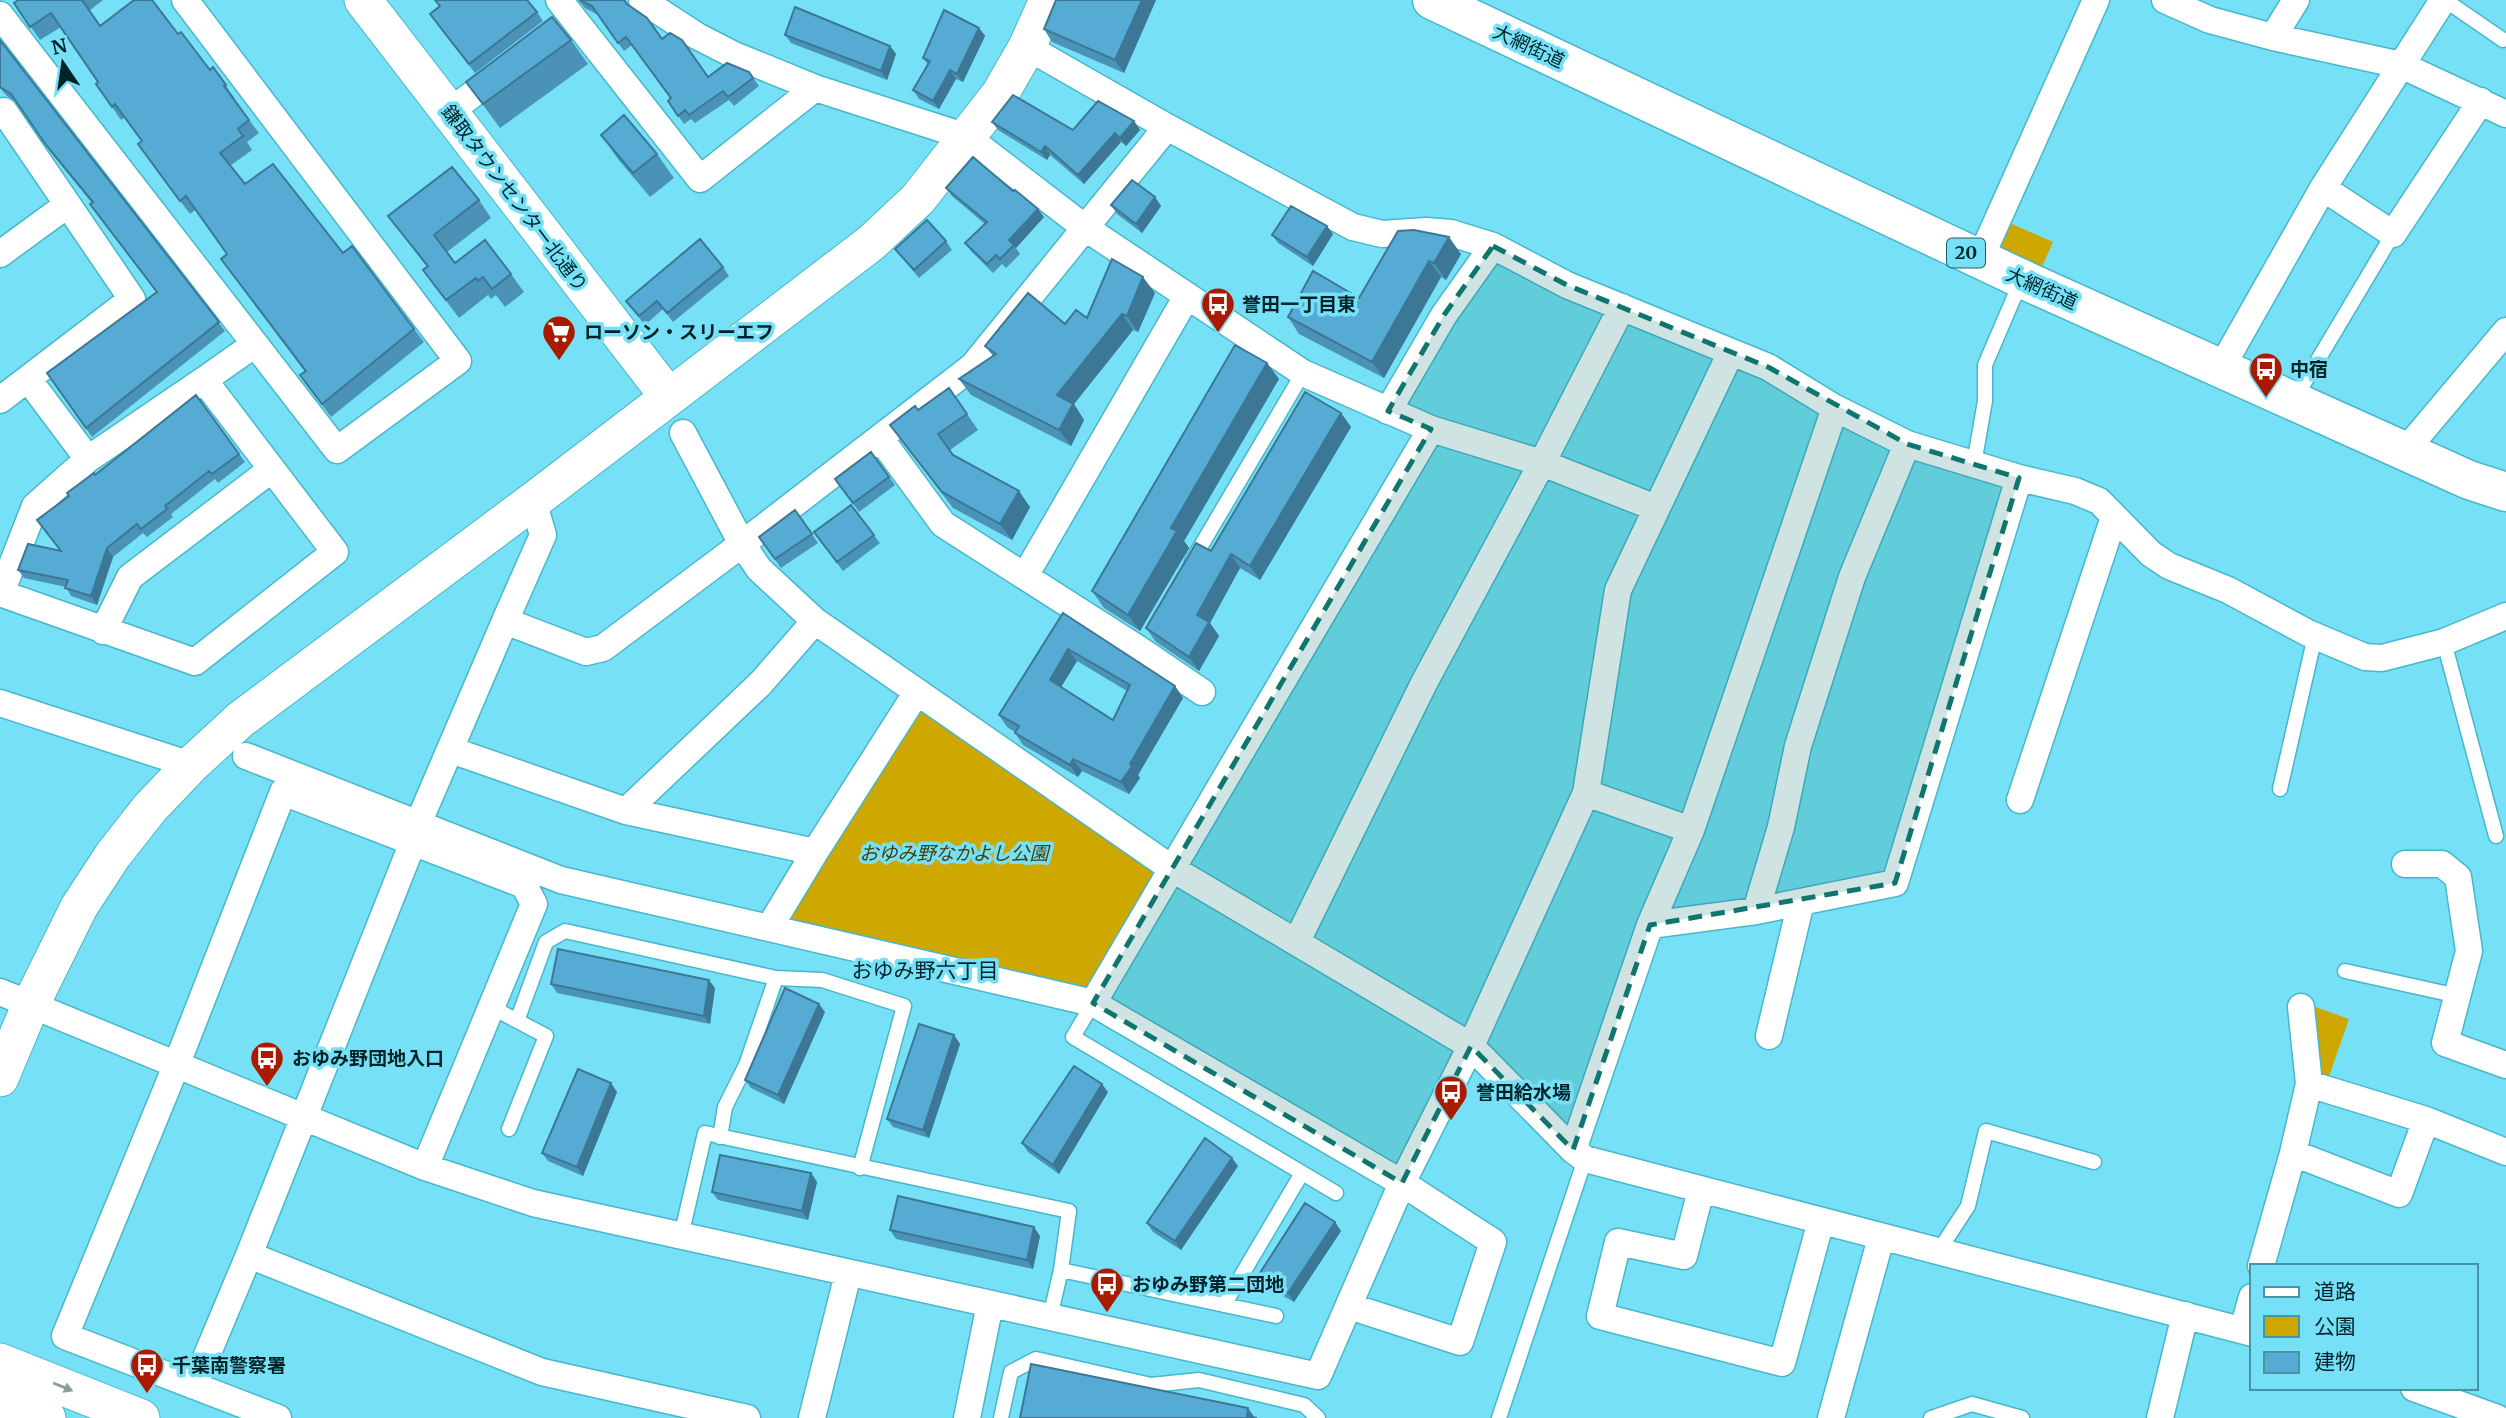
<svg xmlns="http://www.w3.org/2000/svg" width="2506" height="1418" viewBox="0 0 2506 1418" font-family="Merriweather,'Noto Sans JP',serif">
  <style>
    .green { fill: #cea701 }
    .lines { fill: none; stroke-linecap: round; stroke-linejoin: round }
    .lane-casing { stroke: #48b6cb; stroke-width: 17 }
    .street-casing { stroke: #48b6cb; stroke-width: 29 }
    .secondary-casing { stroke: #48b6cb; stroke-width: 39 }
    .primary-casing { stroke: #48b6cb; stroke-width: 41 }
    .lane { stroke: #fff; stroke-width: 14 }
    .street { stroke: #fff; stroke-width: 26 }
    .secondary { stroke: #fff; stroke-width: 37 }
    .primary { stroke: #fff; stroke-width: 38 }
    .wall { fill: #4a93b7; fill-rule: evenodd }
    .shaded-wall { fill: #3c7895 }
    .building { fill: #56abd5; stroke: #3c7895; stroke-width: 2; fill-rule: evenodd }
    .oneway { fill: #8c9c9f }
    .marked { fill: #0f766e; fill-opacity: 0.2; stroke: #0f766e; stroke-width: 5; stroke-dasharray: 14 9; stroke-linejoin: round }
    .labels { text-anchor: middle; stroke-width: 7; stroke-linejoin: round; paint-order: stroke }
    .shield { fill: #76e1f6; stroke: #235c66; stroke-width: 2 }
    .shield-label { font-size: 18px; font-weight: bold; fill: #002329 }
    .street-label { font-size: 19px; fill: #002329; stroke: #76e1f6 }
    .poi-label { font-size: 19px; font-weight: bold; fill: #002329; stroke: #76e1f6; text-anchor: start }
    .park-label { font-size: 19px; font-style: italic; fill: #4e3d00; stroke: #76e1f6 }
    .neighbourhood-label { font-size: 21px; fill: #002329; stroke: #76e1f6 }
  </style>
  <rect width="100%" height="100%" fill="#76e1f6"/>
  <path class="green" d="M2005,221L2053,242L2040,271L1996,253Z
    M926,703L1157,866L1085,995L782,919Z
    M2310,1005L2349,1019L2326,1085L2315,1081Z"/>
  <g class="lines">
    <g class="lane-casing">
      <path id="lane" d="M2445,0L2503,40
        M2294,400L2393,234
        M1974,464L1985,401V365L2021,281
        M1192,561L1303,373
        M2444,642L2496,836
        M2280,789L2315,636
        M2345,971L2458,996
        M1093,1003L1073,1037L1336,1193
        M491,1007L546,1036L509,1129
        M517,1021L546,942L565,931L776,978L822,980L904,1006L860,1168
        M720,1137L725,1107L746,1065L776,978
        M681,1236L705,1133L1069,1211L1061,1270L1050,1317
        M1938,1252L1968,1206L1986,1131L2094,1162
        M1061,1270L1276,1316
        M1224,1305L1302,1173
        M1001,1418L1011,1372L1036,1359L1151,1385L1199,1380L1304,1405L1318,1418
        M1499,1418L1585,1159
        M1931,1418L1972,1404L2022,1418"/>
    </g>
    <g class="street-casing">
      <path id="street" d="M559,0L700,179L815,88
        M642,0L697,36L734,55L815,88L967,137L1084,227L1303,373L1431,429L1542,463L1656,508
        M2165,0L2210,20L2273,37L2401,65L2506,114
        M0,15L337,450L458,361L185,0
        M2273,37L2296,0
        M1027,47L1167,127L1353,227L1382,234L1426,231L1451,233L1493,246L1567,285L1768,367L1835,408L1907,444L2019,478L2075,491L2099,501L2151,554L2169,566L2228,590L2308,633L2365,657L2382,658L2444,642L2506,616
        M449,112L501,73
        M0,114L4,111L132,299L0,400
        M2323,188L2393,234L2481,101
        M0,254L67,205
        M1980,259L2096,0
        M2221,368L2323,188L2443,0
        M28,379L88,459
        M204,380L255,344
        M1388,411L1444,315L1493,246
        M683,433L742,544L759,569L815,621L1171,868L1471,1046L1573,1150L1585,1159L2252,1333
        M880,438L943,524L1140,650L1202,692
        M2405,451L2506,331
        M1025,576L1187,296
        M0,593L195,662L335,552L204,380L88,459L35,506L1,593
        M505,621L543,535L533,501
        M103,631L130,577L272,469
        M0,703L191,765
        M451,750L626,811L815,852
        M246,756L561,880L1093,1003L1402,1183L1493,1242L1460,1342L1349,1306
        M1586,793L1691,830
        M2020,800L2114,517
        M626,811L760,684L815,621
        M418,824L505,621L586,652L603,648L742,544L973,366L1167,127
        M2405,864H2442L2458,877L2469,951L2445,1043L2506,1065
        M1756,911L1781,827L1798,746L1852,577L1907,444
        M1650,925L1756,911L1895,883L2019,478
        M769,928L815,852L917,692
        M1297,941L1424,683L1542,463L1622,307
        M0,992L425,1167L533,1203L1318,1376L1402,1183L1471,1046L1586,793L1618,590L1731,352
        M1093,1003L1431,429
        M1769,1036L1801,902
        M2309,1084L2426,1120L2506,1152
        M1573,1150L1650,925L1691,830L1835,408
        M2293,1153L2399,1194L2426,1120
        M1701,1190L1684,1256L1618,1242L1600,1316L1782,1363L1821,1221
        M249,1255L542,1372L747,1418
        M2261,1266L2293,1153L2309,1084L2301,1007
        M2243,1329L2252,1297
        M194,1386L249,1255L413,842
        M2414,1388L2497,1418
        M278,1418L65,1336L176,1066L283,792L524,885L534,904L425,1167
        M812,1418L848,1274
        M967,1418L990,1304
        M1831,1418L1881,1238
        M2160,1418L2185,1315"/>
    </g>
    <g class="secondary-casing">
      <path id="secondary" d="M363,0L668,396
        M0,1078L31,1004L79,907L113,855L150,808L191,765L241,719L533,501L871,243L918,199L1000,94L1027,47L1048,0
        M0,1362L141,1418
        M0,1399L47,1418"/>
    </g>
    <g class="primary-casing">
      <path id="primary" d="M1432,0L2022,279L2469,480L2506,492"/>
    </g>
    <use href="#lane" class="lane"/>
    <use href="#street" class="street"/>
    <use href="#secondary" class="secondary"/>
    <use href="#primary" class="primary"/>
  </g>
  <path class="wall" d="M18,0H103L90,10L100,26L178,34L210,70L213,67L235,99L234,100L259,133L247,142L252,150L230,166L245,184L343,253L414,329L424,342L331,417L300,375L305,372L221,259L227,254L195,210L190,214L147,157L142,141L124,118L121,120L96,84L98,82L61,27L40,40L14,3Z
    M578,0H625L628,5L662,39L708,77L749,72L759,86L734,106L729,100L695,123L691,119L684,124L668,101L670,98L632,45L624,51L598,15L585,8Z
    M1156,0L1124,73L1052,42L1044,29Z
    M537,12L543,21L475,73L436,23Z
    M979,28L985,36L963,82L956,79L939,109L919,99L913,90L928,65L923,58Z
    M785,35L890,46L896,54L887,80L791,43Z
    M0,40L225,331L92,437L47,373L156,292L92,203L52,154L17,102L7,96L0,88Z
    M571,40L588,64L500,128L466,82Z
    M1134,121L1140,130L1126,146L1121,142L1084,184L1050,155L1047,160L998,130L992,122L1073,130Z
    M601,135L657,154L674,178L650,197L618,159Z
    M946,188L1044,217L1016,248L1020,254L1006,268L1002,264L993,273L971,251L965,243L985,224L952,196Z
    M1155,197L1161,206L1142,233L1117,214L1111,205Z
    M479,200L491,218L447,252L455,263L511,274L524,292L505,307L496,295L491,299L488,295L459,318L423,270L427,267L388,216Z
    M1398,231L1461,254L1446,280L1441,277L1384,378L1299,334L1288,317L1359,298Z
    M1333,234L1313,266L1278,243L1272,235Z
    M946,241L952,250L919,278L895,249Z
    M723,267L729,276L673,322L663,309L645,325L626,301Z
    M1155,293L1138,332L1133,330L1074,404L1084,420L1071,446L971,395L959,379L993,356L985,346L1087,318Z
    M1267,363L1279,379L1184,541L1189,548L1140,631L1104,608L1092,591Z
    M949,388L978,430L950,450L953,455L1030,507L1012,540L953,508L890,425L918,410Z
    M196,395L245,462L218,483L215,479L171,514L173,517L147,537L143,533L113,557L97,605L71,596L66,587L24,578L18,570L60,551L69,496Z
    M1341,413L1351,427L1260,580L1240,568L1210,623L1219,636L1199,671L1156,642L1146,628L1211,551Z
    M871,452L895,485L859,512L835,479Z
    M851,505L880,543L843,571L820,541Z
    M795,510L818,543L781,568L759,537Z
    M1063,613L1175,686L1183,698L1138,775L1140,778L1129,794L1082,771L1078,777L1023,745L1015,733V732L1007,727L999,715ZM1077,661L1127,691L1113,720L1061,687Z
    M551,984L715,988L710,1024L557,993Z
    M825,1012L784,1104L751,1088L745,1080Z
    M954,1035L960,1044L929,1138L893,1127L887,1119Z
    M617,1092L583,1176L548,1161L542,1153Z
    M1108,1092L1059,1174L1028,1152L1022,1143Z
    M1238,1166L1181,1250L1153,1232L1147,1223Z
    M811,1173L817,1182L808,1220L718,1200L712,1192Z
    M890,1230L1040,1236L1033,1269L896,1239Z
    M1341,1231L1294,1302L1264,1285L1258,1276Z"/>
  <path class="shaded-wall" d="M1142,0H1156L1124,73L1115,60Z
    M979,28L985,36L963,82L957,74Z
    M890,46L896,54L887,80L881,71Z
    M950,70L956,79L939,109L933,101Z
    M1134,121L1140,130L1126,146L1120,138Z
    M1115,133L1121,142L1084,184L1078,175Z
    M1045,146L1050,155L1047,160L1041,152Z
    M1155,197L1161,206L1142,233L1136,224Z
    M1038,209L1044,217L1016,248L1009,240Z
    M1327,226L1333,234L1313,266L1307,257Z
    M1449,237L1461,254L1446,280L1434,263Z
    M1429,261L1441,277L1384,378L1372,362Z
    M1143,277L1155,293L1138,332L1127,316Z
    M1122,314L1133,330L1074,404L1084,420L1071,446L1059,430L1057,395Z
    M1267,363L1279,379L1184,541L1189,548L1140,631L1128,615L1171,528Z
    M1341,413L1351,427L1260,580L1250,566Z
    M1019,491L1030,507L1012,540L1000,524Z
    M107,548L113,557L97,605L91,596Z
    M1231,554L1240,568L1210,623L1219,636L1199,671L1189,657L1197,615Z
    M1068,649L1077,661L1058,692L1050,680Z
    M1175,686L1183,698L1138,775L1140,778L1129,794L1121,782L1130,764Z
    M1073,759L1082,771L1078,777L1070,765Z
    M709,980L715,988L710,1024L704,1016Z
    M819,1004L825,1012L784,1104L778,1095Z
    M954,1035L960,1044L929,1138L923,1130Z
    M611,1083L617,1092L583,1176L577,1167Z
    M1102,1084L1108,1092L1059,1174L1053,1165Z
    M1232,1158L1238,1166L1181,1250L1175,1241Z
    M811,1173L817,1182L808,1220L802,1211Z
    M1335,1222L1341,1231L1294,1302L1288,1293Z
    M1034,1227L1040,1236L1033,1269L1027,1260Z
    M1248,1408L1255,1418L1247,1416Z"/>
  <path class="building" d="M18,0H82L100,26L134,0H152L178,34L181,32L210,70L213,67L226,85L224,86L249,120L238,129L243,136L220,153L245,184L273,164L343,253L352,246L414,329L322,404L300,375L306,371L221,259L227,254L186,196L180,201L138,144L142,141L115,104L112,107L96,84L98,82L51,13L30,27L14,3Z
    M435,0H527L537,12L469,64L430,14L440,6Z
    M580,0H624L627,4L647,18L662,39L670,33L682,40L708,77L727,63L749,72L753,78L728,97L723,91L689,115L685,110L678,116L668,101L671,98L626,37L618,43L592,6Z
    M1056,0H1142L1115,60L1044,29Z
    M795,7L890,46L881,71L785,35Z
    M944,10L979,28L957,74L950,70L933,101L913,90L930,61L923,58Z
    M552,17L571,40L483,104L466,82Z
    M0,40L219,322L86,428L47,373L157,292L90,204L93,202L46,145L11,94L0,87Z
    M1013,95L1073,130L1098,101L1134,121L1120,138L1115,133L1078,175L1045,146L1041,152L992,122Z
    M624,115L657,154L633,173L601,135Z
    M973,157L1013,191L1015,190L1038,209L1009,240L1014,245L1000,259L996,255L987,264L965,243L987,222L946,188Z
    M452,167L479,200L434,235L455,263L485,240L511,274L492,289L483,277L478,281L476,278L446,300L423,270L428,266L388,216Z
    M1132,180L1155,197L1136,224L1111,205Z
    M1291,206L1327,226L1307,257L1272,235Z
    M927,220L946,241L914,270L895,249Z
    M1414,230L1449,237L1434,263L1429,261L1372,362L1288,317L1313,271L1359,298L1398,231Z
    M700,239L723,267L667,313L657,301L639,316L626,301Z
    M1112,259L1143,277L1127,316L1122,314L1057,395L1073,404L1059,430L959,379L996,354L985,346L1028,293L1065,324L1076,310L1087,318Z
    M1235,345L1267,363L1171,528L1177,531L1128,615L1092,591Z
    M949,388L967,414L938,434L953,455L1019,491L1000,524L942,492L890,425L915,406L918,410Z
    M1305,392L1341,413L1250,566L1231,554L1197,615L1209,622L1189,657L1146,628L1196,543L1211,551Z
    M196,395L239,454L212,474L209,471L165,506L167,509L141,529L137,524L107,548L91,596L65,588L68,580L18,570L28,544L61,551L37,520L69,496L67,493L94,473L95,475Z
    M871,452L889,477L853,503L835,479Z
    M851,505L874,535L837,562L814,532Z
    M795,510L812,534L775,559L759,537Z
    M1063,613L1175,686L1130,764L1132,766L1121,782L1073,759L1070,765L1015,733L1019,726L999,715ZM1068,649L1130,685L1113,720L1050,680Z
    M558,949L709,980L704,1016L551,984Z
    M785,988L819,1004L778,1095L745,1080Z
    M919,1024L954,1035L923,1130L887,1119Z
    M1074,1066L1102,1084L1053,1165L1022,1143Z
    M578,1069L611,1083L577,1167L542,1153Z
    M1205,1138L1232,1158L1175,1241L1147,1223Z
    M720,1155L811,1173L802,1211L712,1192Z
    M898,1196L1034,1227L1027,1260L890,1230Z
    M1305,1203L1335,1222L1288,1293L1258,1276Z
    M1031,1364L1248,1408L1247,1416L1257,1418H1020Z"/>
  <defs><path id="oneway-solid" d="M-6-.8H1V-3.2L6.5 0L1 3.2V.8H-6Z" transform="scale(1.75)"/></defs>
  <use class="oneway" href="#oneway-solid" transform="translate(63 1387) rotate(22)"/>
  <path class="marked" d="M1493,246L1567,285L1768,367L1907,444L2019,478L1895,883L1650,925L1573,1150L1471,1046L1402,1183L1093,1003L1431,429L1388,411L1444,315Z"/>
  <defs>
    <g id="bus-pin" transform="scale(1.75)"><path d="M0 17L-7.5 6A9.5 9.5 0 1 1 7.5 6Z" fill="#a91a00" stroke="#76e1f6"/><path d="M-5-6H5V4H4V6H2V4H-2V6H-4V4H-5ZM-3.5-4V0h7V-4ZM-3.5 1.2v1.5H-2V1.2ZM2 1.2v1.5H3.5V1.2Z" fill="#fff"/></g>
    <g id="supermarket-pin" transform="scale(1.75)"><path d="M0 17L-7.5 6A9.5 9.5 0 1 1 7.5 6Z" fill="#a91a00" stroke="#76e1f6"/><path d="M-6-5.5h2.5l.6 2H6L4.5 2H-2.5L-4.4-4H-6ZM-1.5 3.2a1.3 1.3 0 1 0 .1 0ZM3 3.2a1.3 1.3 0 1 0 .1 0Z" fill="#fff"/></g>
  </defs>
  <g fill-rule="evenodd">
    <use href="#bus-pin" x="1218" y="304"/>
    <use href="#supermarket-pin" x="559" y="332"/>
    <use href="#bus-pin" x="2266" y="369"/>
    <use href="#bus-pin" x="267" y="1058"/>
    <use href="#bus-pin" x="1451" y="1092"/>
    <use href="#bus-pin" x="1107" y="1284"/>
    <use href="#bus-pin" x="147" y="1365"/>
  </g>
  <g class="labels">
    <rect class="shield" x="1947" y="238.5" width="38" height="29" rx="5"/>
    <g class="shield-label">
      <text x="1966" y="259">20</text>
    </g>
    <g class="street-label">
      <text transform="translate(1529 46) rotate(25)" y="7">大網街道</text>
      <text transform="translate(515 198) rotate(53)" y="7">鎌取タウンセンター北通り</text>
      <text transform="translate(2042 288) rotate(24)" y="7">大網街道</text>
    </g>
    <g class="poi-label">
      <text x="1242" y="311">誉田一丁目東</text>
      <text x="584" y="339">ローソン・スリーエフ</text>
      <text x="2290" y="376">中宿</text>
      <text x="292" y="1065">おゆみ野団地入口</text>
      <text x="1476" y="1099">誉田給水場</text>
      <text x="1132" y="1291">おゆみ野第二団地</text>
      <text x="172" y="1372">千葉南警察署</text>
    </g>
    <g class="park-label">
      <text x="954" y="860">おゆみ野なかよし公園</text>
    </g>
    <g class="neighbourhood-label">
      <text x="925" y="978">おゆみ野六丁目</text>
    </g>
  </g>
  <rect x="2250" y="1264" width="228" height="126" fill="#76e1f6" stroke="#4795a4" stroke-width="2"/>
  <rect x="2264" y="1287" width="35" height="10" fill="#ffffff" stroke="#4795a4" stroke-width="2"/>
  <text x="2314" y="1299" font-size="21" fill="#002329">道路</text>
  <rect x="2264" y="1316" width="35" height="21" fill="#cea701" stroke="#4795a4" stroke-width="2"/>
  <text x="2314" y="1334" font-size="21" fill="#002329">公園</text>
  <rect x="2264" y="1352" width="35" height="21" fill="#56abd5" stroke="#4795a4" stroke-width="2"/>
  <text x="2314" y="1369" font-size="21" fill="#002329">建物</text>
  <g transform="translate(63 63) rotate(347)" stroke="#76e1f6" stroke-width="5" paint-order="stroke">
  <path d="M0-5L12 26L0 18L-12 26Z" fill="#002329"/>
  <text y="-10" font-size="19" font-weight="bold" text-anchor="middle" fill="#002329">N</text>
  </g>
</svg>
